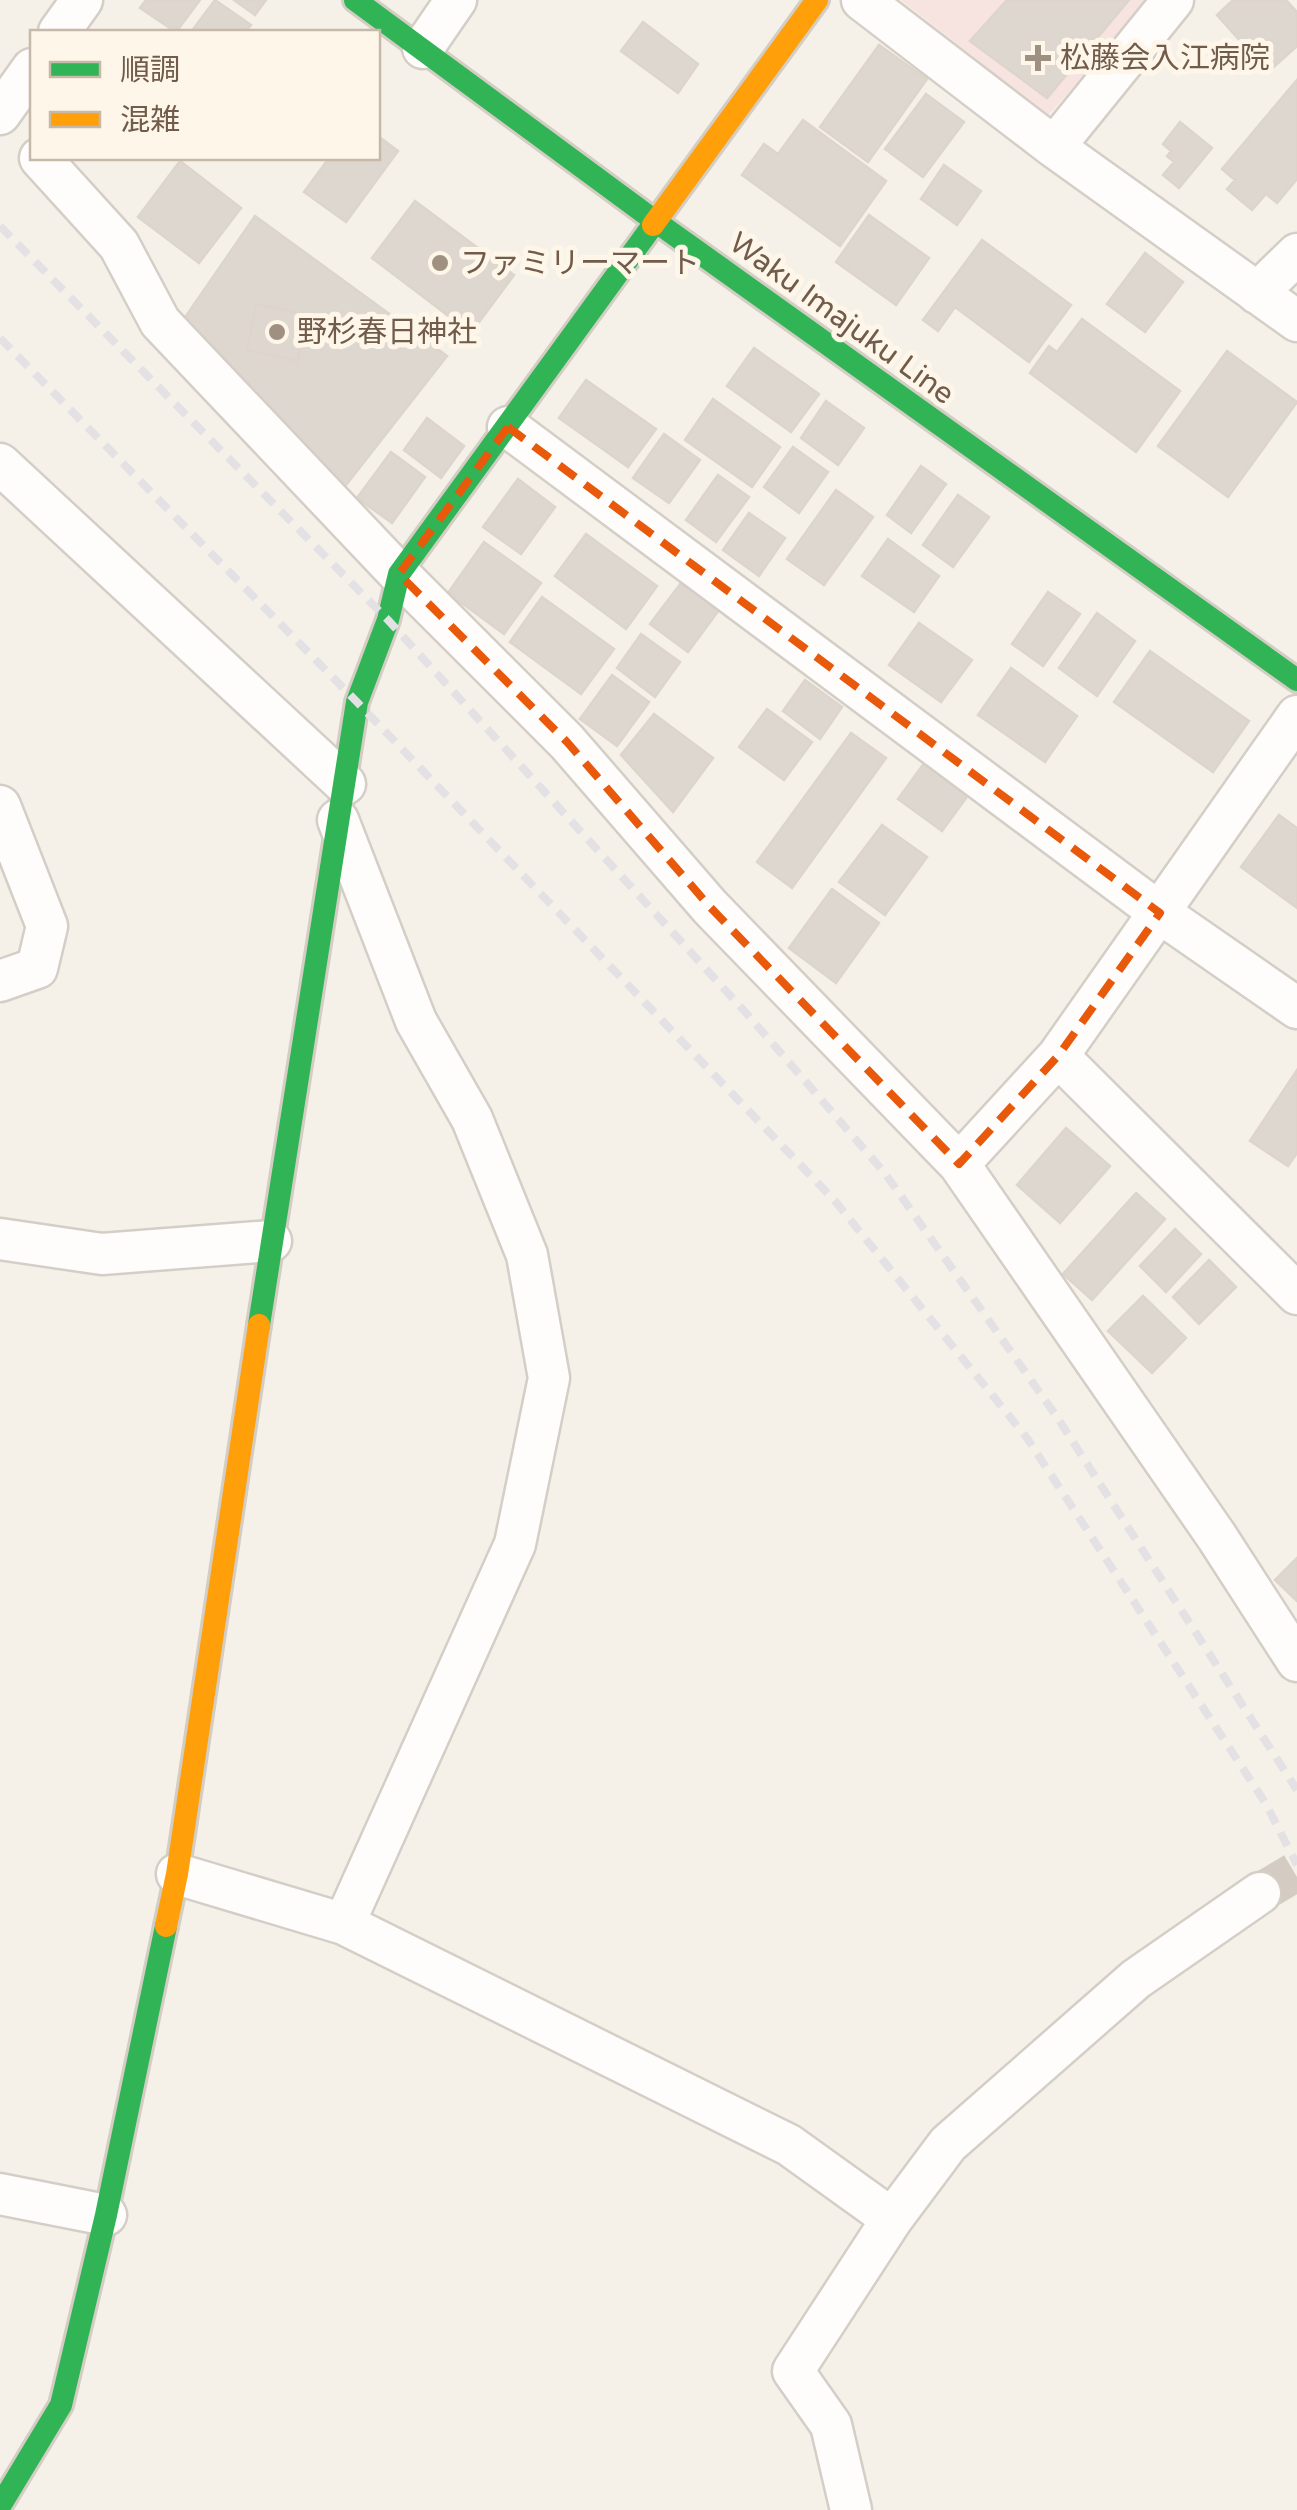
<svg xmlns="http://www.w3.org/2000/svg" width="1297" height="2510" viewBox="0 0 1297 2510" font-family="'Varela Round','Noto Sans JP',sans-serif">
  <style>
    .medical { fill: #f7e3e0 }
    .building { fill: #ded7cf; stroke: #ddd5cc; stroke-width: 2.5 }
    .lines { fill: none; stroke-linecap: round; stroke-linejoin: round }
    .street-tunnel { stroke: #d4ccc2; stroke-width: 40; stroke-dasharray: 40 20; stroke-linecap: butt }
    .street-casing { stroke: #d4cec7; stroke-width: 45 }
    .fast-casing { stroke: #d3cdc4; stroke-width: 28 }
    .slow-casing { stroke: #d3cdc4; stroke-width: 28 }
    .street { stroke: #fefdfc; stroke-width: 40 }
    .fast { stroke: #30b455; stroke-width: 22 }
    .slow { stroke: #ff9f0a; stroke-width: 22 }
    .rail { stroke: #e4e1e4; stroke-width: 8; stroke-dasharray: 15 10; stroke-linecap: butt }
    .marked { fill: none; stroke: #e8590c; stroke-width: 8; stroke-dasharray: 20 12; stroke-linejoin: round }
    .poi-dot { fill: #9f9082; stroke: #fef7e9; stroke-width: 4 }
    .labels { text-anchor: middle; stroke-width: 10; stroke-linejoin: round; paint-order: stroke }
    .poi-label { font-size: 30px; fill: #715b4b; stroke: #fef7e9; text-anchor: start }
    .street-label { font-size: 30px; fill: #715b4b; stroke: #fef7e9 }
  </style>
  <rect width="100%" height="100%" fill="#f5f1e9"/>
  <path class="medical" d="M901,0H1153L1048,115Z"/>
  <path class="building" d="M146,0H200L176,32L140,8Z
    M215,0L251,25L245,32H191Z
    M234,0H266L255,15Z
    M1007,0H1129L1047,98L970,41Z
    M1233,0H1286L1297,12V46L1268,72L1217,15Z
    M643,22L698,64L678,93L621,51Z
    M879,45L927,79L868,162L820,127Z
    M1297,80V179L1277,203L1266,194L1252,210L1227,189L1235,180L1222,169Z
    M926,94L964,122L923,177L885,149Z
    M803,120L886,181L840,246L742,175L764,144L778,154Z
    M1180,122L1212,148L1179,188L1163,175L1174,162L1167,156L1171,151L1163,144Z
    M378,136L398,151L346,222L304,192L329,158H378Z
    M180,161L241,208L199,263L138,217Z
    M944,165L981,191L957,225L921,199Z
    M415,201L514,275L471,333L372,258Z
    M869,215L929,258L896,305L836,262Z
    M255,216L447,356L339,494L184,319Z
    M982,240L1071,305L1029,362L955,307L938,331L923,320Z
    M1145,253L1183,282L1145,332L1107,304Z
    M256,304L307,315L298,361L247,350Z
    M1082,319L1180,391L1136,452L1030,373L1049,346L1057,352Z
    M754,348L819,394L791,432L727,386Z
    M1227,351L1297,402L1228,497L1158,446Z
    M586,380L656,429L628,467L559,418Z
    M713,399L780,447L752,487L685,440Z
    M826,401L864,428L838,465L801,438Z
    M427,418L464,446L441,478L404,450Z
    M664,434L700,460L669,503L633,478Z
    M793,447L828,472L799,513L764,487Z
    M391,452L425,477L392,523L357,498Z
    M921,466L946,484L911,533L887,515Z
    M718,475L749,497L716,542L686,520Z
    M518,479L555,507L521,554L483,527Z
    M836,490L873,517L824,585L787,559Z
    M958,495L989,517L953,567L923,545Z
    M749,513L785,538L759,576L723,550Z
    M586,534L657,586L626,629L555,576Z
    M888,539L939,576L914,612L862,576Z
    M484,542L541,583L504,634L448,593Z
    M681,583L719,610L688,652L650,624Z
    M1048,592L1080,614L1043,666L1012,644Z
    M542,597L614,649L581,694L510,642Z
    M1097,613L1135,641L1097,696L1059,668Z
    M919,623L972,660L941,702L889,665Z
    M641,634L680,662L655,697L617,668Z
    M1150,651L1249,721L1213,772L1114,702Z
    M1011,668L1077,716L1045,762L978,715Z
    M612,675L649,702L617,746L580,719Z
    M805,680L842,707L820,739L783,711Z
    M767,709L812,742L784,780L739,747Z
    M654,714L713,758L673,812L621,755Z
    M851,733L886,758L792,888L757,862Z
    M925,762L969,794L942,831L898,799Z
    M1279,815L1297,828V908L1241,867Z
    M882,825L927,857L885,915L839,882Z
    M832,889L879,923L836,983L789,948Z
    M1297,1070V1153L1288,1166L1250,1141Z
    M1066,1128L1110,1166L1060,1223L1017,1185Z
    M1136,1193L1165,1219L1092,1300L1063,1274Z
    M1175,1229L1201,1254L1166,1292L1140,1266Z
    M1209,1260L1236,1287L1199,1324L1173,1297Z
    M1143,1296L1186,1338L1152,1373L1108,1331Z
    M1297,1558V1601L1275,1580Z"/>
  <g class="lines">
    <path class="street-tunnel" d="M1260,1893L1297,1871"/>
    <g class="street-casing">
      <path id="street" d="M862,0L1054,147L1297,321
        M59,32L82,0
        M423,48L456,0
        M0,114L32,69
        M1054,147L1173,0
        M40,158L119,245L160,322L399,574L567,742L710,907L959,1164L1217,1537L1297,1661
        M1257,293L1297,254
        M508,427L1160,913L1297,1008
        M0,464L345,784
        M0,806L47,926L37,968L0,981
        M338,820L416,1021L472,1119L527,1255L549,1378L515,1544L344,1924
        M1058,1056L1297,1294
        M959,1164L1058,1056L1297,716
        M0,1239L102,1254L271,1241
        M177,1874L344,1924L789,2145L892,2219
        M0,2194L106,2215
        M851,2510L831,2425L793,2371L892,2219L948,2144L1136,1979L1260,1893"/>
    </g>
    <g class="fast-casing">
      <path id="fast" d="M355,0L655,221L1297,680
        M259,1325L357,702L388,620L399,574L653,225
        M0,2506L61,2405L106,2215L166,1926"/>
    </g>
    <g class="slow-casing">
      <path id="slow" d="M653,225L817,0
        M166,1926L177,1874L259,1325"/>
    </g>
    <use href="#street" class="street"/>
    <use href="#fast" class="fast"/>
    <use href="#slow" class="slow"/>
    <path class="rail" d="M0,226L388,620L747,1014L884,1172L1057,1417L1297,1790
      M0,338L357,702L835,1201L1027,1438L1266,1804L1297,1865"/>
  </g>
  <path class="marked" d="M508,427L1160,913L1058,1056L959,1164L710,907L567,742L399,574Z"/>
  <g class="poi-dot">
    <path d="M1033 43h10v10h10v10h-10v10h-10v-10h-10v-10h10z"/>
    <circle cx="440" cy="263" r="10"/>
    <circle cx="277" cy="332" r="10"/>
  </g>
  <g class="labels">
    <g class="poi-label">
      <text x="1060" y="68">松藤会入江病院</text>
      <text x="460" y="273">ファミリーマート</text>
      <text x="297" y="342">野杉春日神社</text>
    </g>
    <g class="street-label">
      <text transform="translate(842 318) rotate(36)" y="10">Waku Imajuku Line</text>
    </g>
  </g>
  <rect x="30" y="30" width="350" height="130" fill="#fef7e9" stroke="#c6b9aa" stroke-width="2.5"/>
  <rect x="50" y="62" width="50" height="15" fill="#30b455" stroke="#c6b9aa" stroke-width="2.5"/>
  <text x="120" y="80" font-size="30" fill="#715b4b">順調</text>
  <rect x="50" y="112" width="50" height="15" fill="#ff9f0a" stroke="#c6b9aa" stroke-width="2.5"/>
  <text x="120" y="130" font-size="30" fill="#715b4b">混雑</text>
</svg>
